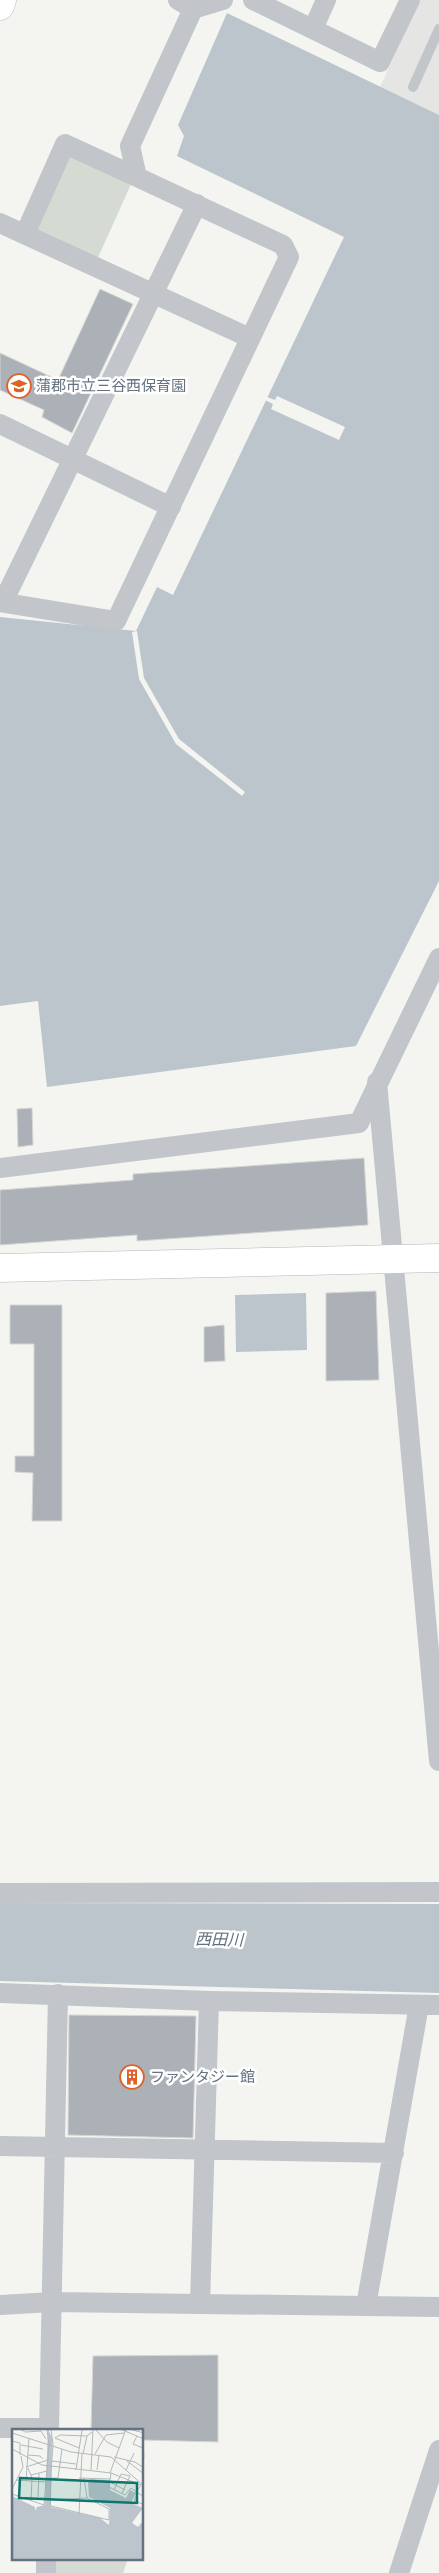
<svg xmlns="http://www.w3.org/2000/svg" width="439" height="2573" viewBox="0 0 439 2573" font-family="Overpass,'Noto Sans JP',sans-serif">
  <style>
    .built { fill: #e5e6e4 }
    .green { fill: #d5dbd2 }
    .water { fill: #bbc5cb }
    .pier { fill: #f4f5f1 }
    .building { fill: #abb1b6; stroke: #d6d6d4 }
    .lines { fill: none; stroke-linecap: round; stroke-linejoin: round }
    .secondary-casing { stroke: #b2b7bb; stroke-width: 29 }
    .lane { stroke: #c2c5c9; stroke-width: 10 }
    .street { stroke: #c2c5c9; stroke-width: 20 }
    .secondary { stroke: #fff; stroke-width: 28 }
    .labels { text-anchor: middle; stroke-width: 5; stroke-linejoin: round; paint-order: stroke }
    .poi-label { font-size: 15px; fill: #647281; stroke: #fff; text-anchor: start }
    .water-label { font-size: 16px; font-style: italic; fill: #60737f; stroke: #fff }
    .inset-road { fill: none; stroke: #b1b9bd; stroke-width: 1 }
    .view { fill: #0f766e; fill-opacity: 0.15; stroke: #0f766e; stroke-width: 2.5 }
    .inset-edge { fill: none; stroke: #647281; stroke-width: 2.5 }
  </style>
  <rect width="100%" height="100%" fill="#f4f5f1"/>
  <path class="built" d="M420,0H439V115L380,87Z"/>
  <path class="green" d="M65,152L132,182L96,262L29,232Z
    M54,2559H128L123,2573H53Z"/>
  <path class="water" d="M227,13L439,115V881L356,1046L47,1087L38,1001L0,1006V617L136,631L157,587L173,595L344,237L177,156L184,136L178,125Z
    M306,1293L307,1350L236,1352L235,1295Z
    M0,1903L439,1904V1993L0,1981Z"/>
  <path class="pier" d="M277,396L345,427L339,440L271,409L273,404L265,400L267,397L275,400Z
    M137,631L144,678L179,739L245,792L242,796L176,744L139,679L132,632Z"/>
  <path class="building" d="M100,289L133,304L72,433L42,417L44,410L0,390V353L58,380Z
    M32,1108L33,1145L18,1147L17,1109Z
    M364,1158L368,1225L137,1241V1235L0,1245V1190L133,1180V1174Z
    M376,1291L379,1380L326,1381V1293Z
    M10,1305H62V1521H32L33,1473L15,1472V1456H34V1344H10Z
    M224,1325L225,1361L204,1362V1327Z
    M69,2015L196,2016L193,2138L68,2135Z
    M218,2355V2442L142,2440V2430H91L93,2356Z"/>
  <g class="lines">
    <g class="secondary-casing">
      <path id="secondary" d="M0,6L2,0
        M0,1268L439,1258"/>
    </g>
    <path class="lane" d="M413,87L439,29"/>
    <path class="street" d="M178,0L193,9L223,0
      M253,0L380,62L410,0
      M313,29L326,0
      M0,223L250,338
      M25,234L65,144L137,177
      M0,424L171,507
      M0,602L116,621L289,257L283,245L137,177L130,146L193,9
      M3,602L197,204
      M377,1082L439,1761
      M0,1168L359,1123L439,958
      M0,1893L439,1892
      M0,1993L209,2001L439,2005
      M0,2146L394,2153
      M200,2304L209,2001
      M0,2305L53,2302L439,2307
      M366,2306L419,2005
      M0,2428H49
      M49,2430L58,1994
      M46,2573V2559
      M399,2573L439,2450"/>
    <use href="#secondary" class="secondary"/>
  </g>
  <defs>
    <g id="school-ring" transform="scale(1.25)"><circle r="9.5" fill="#fff" stroke="#de6128" stroke-width="1.5"/><path d="M0-5L7-2L0 1L-7-2ZM-4 1L0 2.5L4 1V4Q0 6-4 4Z" fill="#de6128"/></g>
    <g id="building-ring" transform="scale(1.25)"><circle r="9.5" fill="#fff" stroke="#de6128" stroke-width="1.5"/><path d="M-4-6H4V6H1V3H-1V6H-4ZM-2.5-4.3h1.7v1.8h-1.7ZM.8-4.3h1.7v1.8H.8ZM-2.5-1h1.7V.8h-1.7ZM.8-1h1.7V.8H.8Z" fill="#de6128"/></g>
  </defs>
  <g fill-rule="evenodd">
    <use href="#school-ring" x="19" y="386"/>
    <use href="#building-ring" x="132" y="2077"/>
  </g>
  <g class="labels">
    <g class="poi-label">
      <text x="36" y="391">蒲郡市立三谷西保育園</text>
      <text x="150" y="2082">ファンタジー館</text>
    </g>
    <g class="water-label">
      <text transform="translate(219 1939) rotate(1)" y="6">西田川</text>
    </g>
  </g>
  <g transform="translate(12 2429)">
    <rect width="131" height="131" fill="#f4f5f1"/>
    <path d="M36,0L40,9L39,78L88,89L97,96L98,79L77,68L76,54L79,50L97,51L98,61L114,69L118,61L124,64L119,74L131,79L120,94L126,98L131,92V131H0V67L23,78V82L25,78L33,76Z" fill="#bbc5cb"/>
    <path class="inset-road" d="M8,0L13,3L29,2L34,10M83,0L95,13L107,19M108,0L132,10M117,0L132,4M0,4L59,23L99,28L132,57M125,7L121,15L131,19L132,28M43,9L48,6L75,7L80,3M43,9L67,19M0,12L8,14V26M9,16L31,20M0,20L30,36L99,44L129,56L125,62M71,25L75,7M83,25L94,6L112,4M16,26L28,27L31,30M102,28L123,33L132,39M40,32L64,35M115,32L132,45M14,38L36,31M16,39L20,49L19,72M64,41L70,1M79,41L81,0M85,41L87,26M114,41L122,24M98,44L114,0M99,44L97,58L113,66L119,59L132,68M19,46L35,42M39,49H46L50,20M67,49L98,50M72,49L75,69M4,51L34,53M14,52L17,9M98,53L113,61M0,60L11,38L9,27M102,61L109,45L118,47L110,64M126,64L122,71L132,76M0,65L32,76L37,16L35,0M26,68L27,44M38,71L75,69L97,80V91L39,77L38,75L39,43L41,16L39,0M67,85L70,25"/>
    <path class="view" d="M8,49L125,54V74L7,69Z"/>
    <rect width="131" height="131" class="inset-edge"/>
  </g>
</svg>
